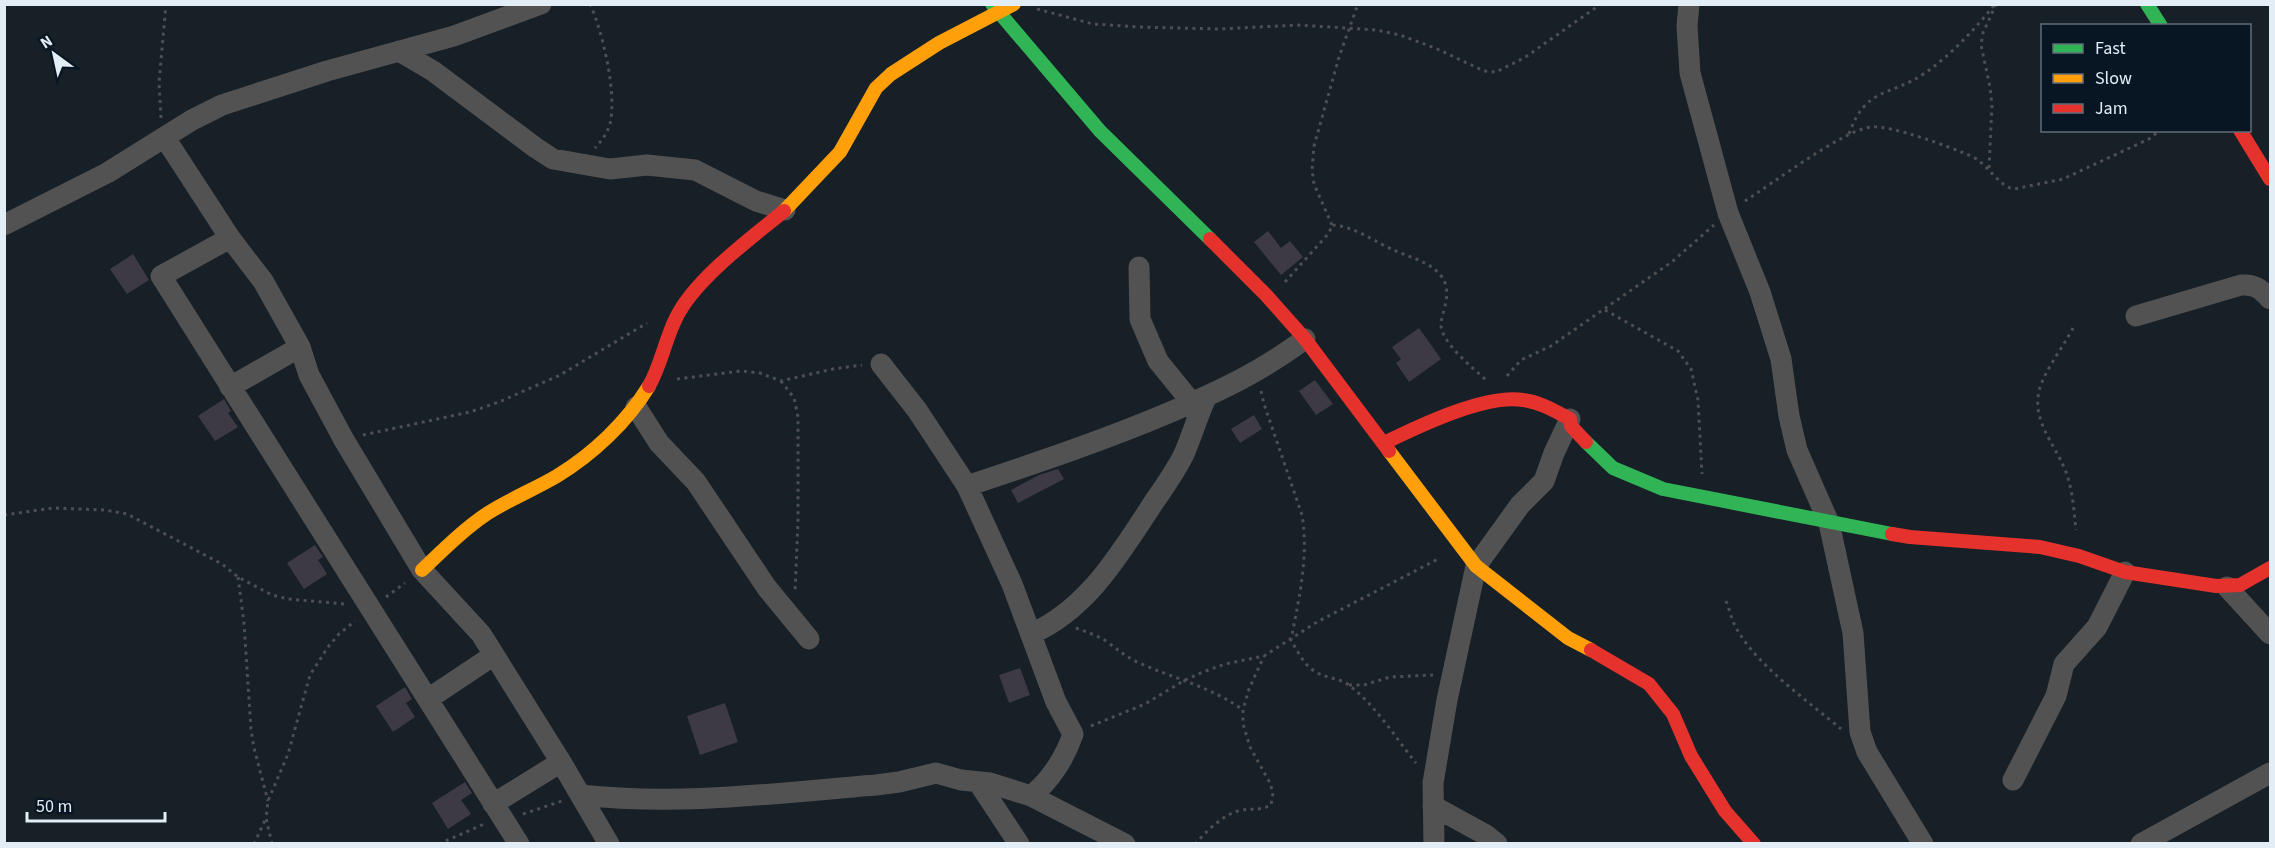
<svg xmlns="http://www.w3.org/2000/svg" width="2275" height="848" viewBox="0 0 2275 848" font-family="'Source Sans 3',sans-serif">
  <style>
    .building { fill: #3e3a45 }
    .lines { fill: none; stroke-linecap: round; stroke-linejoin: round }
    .path { stroke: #4e4f52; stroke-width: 3; stroke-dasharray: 3 4.5; stroke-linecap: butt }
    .street { stroke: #535252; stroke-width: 21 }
    .fast { stroke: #30b455; stroke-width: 14 }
    .slow { stroke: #ff9f0a; stroke-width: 14 }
    .jam { stroke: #e5322d; stroke-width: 14 }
  </style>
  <rect width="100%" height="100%" fill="#171f27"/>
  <path class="building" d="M1268,231L1281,248L1290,241L1303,257L1281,275L1254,242Z
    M133,254L149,280L127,294L110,269Z
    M1419,328L1441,359L1409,382L1396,363L1401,359L1392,347Z
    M1315,380L1333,404L1316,415L1299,391Z
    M224,399L231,411L228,413L238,427L215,441L198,416Z
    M1254,415L1262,429L1240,443L1231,429Z
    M1058,469L1064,479L1018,503L1011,490L1039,475Z
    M315,545L323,557L318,560L327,574L304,589L287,563Z
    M1020,668L1030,695L1009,703L999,675Z
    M405,687L412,699L406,703L415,717L393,732L376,706Z
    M725,703L738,742L700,755L687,716Z
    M465,782L472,793L461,800L471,814L448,829L432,803Z"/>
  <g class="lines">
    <path class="path" d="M590,4C603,33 617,93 610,124C607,134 602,140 595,148
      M1037,9L1093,24L1139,27L1218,29L1298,25L1376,30L1400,35L1435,48L1484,71L1496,72L1524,58L1601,4
      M161,118L159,83L166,4
      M1849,134C1866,86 1890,97 1925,73C1951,55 1975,29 1995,4
      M1989,168L1992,105L1990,87L1981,45L1983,33L1996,4
      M1745,201C1772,184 1843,130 1871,127C1892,125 1950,147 1971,156C1987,163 1999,187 2014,189L2063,179L2149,139L2160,130
      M1332,225L1314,184L1312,170L1314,146L1339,57L1358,4
      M1285,282L1329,233L1332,225C1355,226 1376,243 1396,251C1407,256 1419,259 1430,266C1436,270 1442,275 1445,283C1450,296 1443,310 1441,323C1439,341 1474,369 1486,380
      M1605,310L1678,351L1691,369L1698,400L1702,474
      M2073,328C2063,348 2039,377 2038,398C2035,426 2059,450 2067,475C2073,493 2074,512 2076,530
      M1507,376L1521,360L1551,346L1673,261L1714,225
      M677,379L741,371L760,373L781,381L833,369L862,365
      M781,381L794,398L798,417V521L795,593
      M1261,391L1264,404L1302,515C1309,557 1299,598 1291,640C1297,650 1304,666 1316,672C1327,679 1339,677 1350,686C1376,706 1395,737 1416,763
      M363,435L470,412L499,402L560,375L647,323
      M4,515L53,508L105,510L127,514L222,564L238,577L272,595L288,599L345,604
      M238,577L244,623L251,730L254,748L268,801
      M386,597L405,583
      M1726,601C1730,611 1732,622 1738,631C1759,667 1809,702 1841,729
      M1076,628C1086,632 1097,635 1106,641C1117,649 1125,656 1137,662C1174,679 1210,686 1243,710
      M1349,685H1364L1390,677L1433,675
      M1091,726L1145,704L1185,680L1203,672L1225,664L1264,656L1317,622L1440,558
      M523,814L562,801
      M254,844L266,818
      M272,844L266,818L268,801L288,754L310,675L328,647L339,634L355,621
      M439,844L484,824
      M1195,844C1206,832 1221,816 1238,811C1250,807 1258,812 1271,805L1273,793L1270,783L1250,747L1243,724V710L1249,689L1264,656"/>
    <path class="street" d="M1689,4L1687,26L1690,73L1728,213L1760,292L1781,359L1789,416L1797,450L1829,523L1853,633L1860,732L1867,752L1923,844
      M399,51L433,71L536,148L553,159L610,169L647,165L695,170L756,201L785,210
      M165,138L230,238L263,281L300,347L309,375L344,440L422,570L481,634L561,762L609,844
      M4,225L107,173L192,120L222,105L327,71L454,36L541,4
      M230,238L161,276L519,844
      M1139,267L1140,319L1158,361L1192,403
      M2136,316L2241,285C2255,284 2261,289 2270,299
      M881,364L917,410L967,486L1012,584L1056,702L1073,734C1065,758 1050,781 1031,796
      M230,387L300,347
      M636,407L659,443L696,482L767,588L809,639
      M967,486C1036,463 1105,440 1173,411C1224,389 1260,372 1305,339
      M2227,587L2270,634
      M1031,634C1086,610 1118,557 1150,508C1161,491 1175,473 1184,454C1192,436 1197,417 1206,398
      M428,699L494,655
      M2013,780L2056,696L2064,664L2097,627L2125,572
      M978,782L1019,844
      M580,795C682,806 776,793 876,785L899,782L936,773L961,780L990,783L1031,796L1125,844
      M493,804L561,762
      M1433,806L1486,835L1497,844
      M1434,844L1433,783L1447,700L1476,566L1520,505L1544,481L1554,453L1570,419
      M2141,844L2270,773"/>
    <path class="fast" d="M992,4L1100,131L1210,239
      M2147,4L2161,26
      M1586,442L1613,468L1663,489L1892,534"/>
    <path class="slow" d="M784,211L840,152L876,88L891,74L939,43L1014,4
      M1389,451L1476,566L1568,638L1591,650
      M422,570C443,550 464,529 488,513C510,499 535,489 557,476C593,454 627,422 649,386"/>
    <path class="jam" d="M2240,130L2270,179
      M1210,239L1266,295L1305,339L1389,451
      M649,386C661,365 665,340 676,318C695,279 750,239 784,211
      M1384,443C1419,426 1485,394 1523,400C1540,402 1555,411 1570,419L1571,426L1586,442
      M1892,534L1910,537L2040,547L2079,556L2125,572L2216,586L2240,585L2270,568
      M1591,650L1649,684L1673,714L1691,756L1725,811L1754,844"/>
  </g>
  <rect width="2275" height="848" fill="none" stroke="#e3edf6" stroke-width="12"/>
  <rect x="2041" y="24" width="210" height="108" fill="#081623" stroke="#606c77" stroke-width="1.5"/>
  <rect x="2053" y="44" width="30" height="9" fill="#30b455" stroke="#606c77" stroke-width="1.5"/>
  <text x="2095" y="54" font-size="18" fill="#e3edf6">Fast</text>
  <rect x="2053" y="74" width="30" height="9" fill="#ff9f0a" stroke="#606c77" stroke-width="1.5"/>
  <text x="2095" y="84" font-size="18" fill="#e3edf6">Slow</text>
  <rect x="2053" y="104" width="30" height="9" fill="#e5322d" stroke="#606c77" stroke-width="1.5"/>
  <text x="2095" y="114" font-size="18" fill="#e3edf6">Jam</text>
  <g transform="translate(54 54) rotate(327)" stroke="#081623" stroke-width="4.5" paint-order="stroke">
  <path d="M0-4.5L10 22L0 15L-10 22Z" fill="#e3edf6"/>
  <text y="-9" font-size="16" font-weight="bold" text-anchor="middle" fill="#e3edf6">N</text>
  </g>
  <path d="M27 812v9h138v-9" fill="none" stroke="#e3edf6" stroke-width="3"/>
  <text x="36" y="812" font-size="18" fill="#e3edf6" stroke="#081623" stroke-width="4.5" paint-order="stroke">50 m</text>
</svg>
